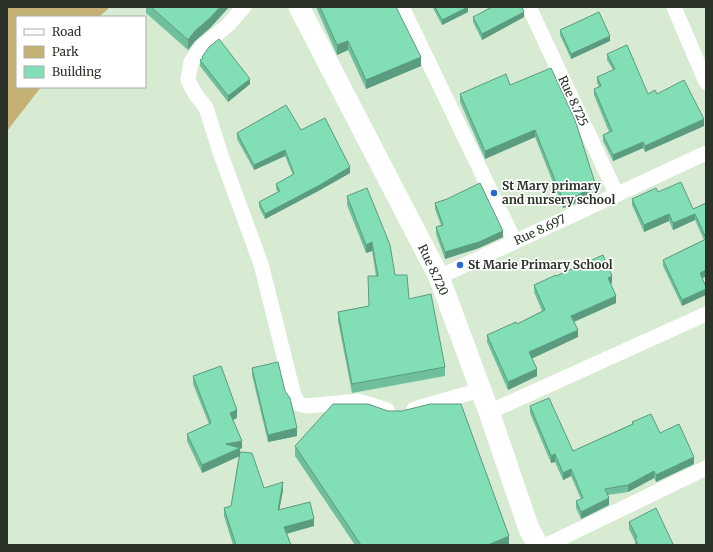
<svg xmlns="http://www.w3.org/2000/svg" width="713" height="552" viewBox="0 0 713 552" font-family="Merriweather,serif">
  <style>
    .green { fill: #c5b175 }
    .lines { fill: none; stroke-linecap: round; stroke-linejoin: round }
    .minor { stroke: #fff; stroke-width: 15 }
    .secondary { stroke: #fff; stroke-width: 21 }
    .wall { fill: #70bf9c }
    .shaded-wall { fill: #5b9b7f }
    .building { fill: #82deb5; stroke: #5b9b7f }
    .poi-dot { fill: #2768d5; stroke: #fff; stroke-width: 1.5 }
    .labels { text-anchor: middle; stroke-width: 3.5; stroke-linejoin: round; paint-order: stroke }
    .street-label { font-size: 12px; fill: #2b3329; stroke: #fff }
    .poi-label { font-size: 12px; font-weight: bold; fill: #2b3329; stroke: #fff; text-anchor: start }
  </style>
  <rect width="100%" height="100%" fill="#d6ebd1"/>
  <path class="green" d="M7,7H110L99,17H17V87H41L7,131Z"/>
  <g class="lines">
    <path class="minor" d="M244,7L227,26L202,46L191,62L188,80L194,92L206,108L221,155L261,264L294,396L299,404L307,406L358,401L387,410
      M402,7L515,242
      M529,7L617,195
      M674,7L706,82
      M439,277L706,153
      M414,409L480,390
      M489,412L706,314
      M547,545L706,468"/>
    <path class="secondary" d="M299,7L439,277L489,412L529,529L538,545"/>
  </g>
  <path class="wall" d="M146,7H229L210,28L195,41L188,50L146,13Z
    M316,7H396L421,66L366,89L348,50L337,55Z
    M433,7H468V12L442,25L433,8Z
    M473,17H524L482,40L473,22Z
    M560,30L610,41L571,59L560,35Z
    M607,54L648,94H657L704,126L645,152L643,148L613,161L603,141V135L609,132L594,95V89L599,87L597,83V77L613,70L607,60Z
    M202,57L250,84L228,102L200,66V60L202,59Z
    M510,85L596,194L572,205L563,208L535,137L485,159L460,102V94Z
    M301,130L350,173L320,190L265,219L259,207V202L278,192L276,189V184L293,175L285,156L254,170L237,139V133Z
    M658,192L693,209L706,203V276L702,278L682,306L663,266V260L704,240L695,220L673,230L669,221L644,232L632,205V199Z
    M347,196L395,275L409,299L445,367V376L352,393L338,321V312L369,306L376,276L372,251L366,253L347,205Z
    M435,203L503,237L479,248L445,259L436,234V227L441,225L435,209Z
    M556,276L612,283L610,284L616,303L574,322L578,337L532,358L537,376L508,390L487,342V335L517,324L542,311L534,292V285Z
    M252,368L297,436L268,442L252,375Z
    M193,376L237,418L233,420L242,448L240,449V452L264,488L283,490L279,510L314,526L287,534L291,545H233L224,516V508L231,506L239,456L202,473L187,441V434L209,424L193,384Z
    M530,406L573,451L632,424V422L660,433L694,464L656,482L654,478L628,492L608,495L609,505L581,519L576,508V501L581,499L571,476L563,480L555,462L551,463L530,413Z
    M295,446L509,545H355L295,456Z
    M629,522L673,545H635V541L629,529Z"/>
  <path class="shaded-wall" d="M220,7H229L210,28L195,41L188,50V40L195,31Z
    M468,7V12L442,25V20Z
    M524,12V17L482,40V34Z
    M610,36V41L571,59V54Z
    M348,41V50L337,55V45Z
    M421,57V66L366,89V80Z
    M250,79V84L228,102V96Z
    M704,119V126L645,152V146Z
    M535,130V137L485,159V151Z
    M643,142V148L613,161V155Z
    M285,150V156L254,170V165Z
    M350,167V173L320,190L265,219V214Z
    M596,186V194L572,205L563,208V200Z
    M669,214V221L644,232V225Z
    M695,214V220L673,230V223Z
    M503,231V237L479,248L445,259V252Z
    M372,242V251L366,253V245Z
    M706,270V276L700,280V273Z
    M612,276V283L608,285V278Z
    M706,289V295L682,306V300Z
    M616,296V303L571,323V316Z
    M578,330V337L529,360V352Z
    M537,369V376L508,390V382Z
    M237,410V418L230,421V413Z
    M297,428V436L268,442V435Z
    M242,441V448L240,449V456L202,473V465L226,444Z
    M555,454V462L551,463V456Z
    M694,457V464L656,482V475Z
    M571,469V476L563,480V473Z
    M654,471V478L628,492V485Z
    M283,482V490L278,517V510Z
    M609,498V505L581,519V512Z
    M314,519V526L284,534V527Z
    M509,536V545H488Z"/>
  <path class="building" d="M151,7H220L210,18L195,31L188,40Z
    M320,7H396L421,57L366,80L348,41L337,45Z
    M435,7H468L442,20Z
    M492,7H522L524,12L482,34L473,17Z
    M599,12L610,36L571,54L560,30Z
    M219,39L250,79L228,96L200,60L203,58L202,57L209,47Z
    M627,45L648,94L655,90L657,94L684,80L704,119L645,146L643,142L613,155L603,135L612,131L594,89L601,86L597,77L615,69L607,54Z
    M551,68L575,120L596,186L572,198L563,200L535,130L485,151L460,94L506,74L510,85Z
    M286,105L301,130L325,118L350,167L320,185L265,214L259,202L280,191L276,184L294,174L285,150L254,165L237,133Z
    M681,182L693,209L706,203V238L695,214L673,223L669,214L644,225L632,199L656,188L658,192Z
    M480,183L503,231L479,242L445,252L436,227L443,225L435,203L447,199Z
    M367,188L390,245L395,275H407L409,299L431,294L445,367L352,384L338,312L369,306L368,276H378L372,242L366,245L347,196Z
    M706,239V270L700,273L706,287V289L682,300L663,260Z
    M603,255L612,276L608,278L616,296L571,316L578,330L529,352L537,369L508,382L487,335L516,322L517,324L545,310L534,285L556,275V276Z
    M278,362L285,391L290,398L297,428L268,435L252,368Z
    M221,366L237,410L230,413L242,441L226,444L240,448L202,465L187,434L211,423L193,376Z
    M549,398L573,451L633,424L632,422L651,414L660,433L679,424L694,457L656,475L654,471L628,485L605,489L609,498L581,512L576,501L583,498L571,469L563,473L555,454L551,456L530,406Z
    M333,404H368L388,411H402L430,404H461L509,536L488,545H361L295,446Z
    M240,452L252,453L264,488L283,482L278,510L310,502L314,519L284,527L291,545H236L224,508L231,506Z
    M656,508L673,544L671,545H638L635,538L637,537L629,522Z"/>
  <g class="poi-dot">
    <circle cx="494" cy="193" r="4"/>
    <circle cx="460" cy="265" r="4"/>
  </g>
  <g class="labels">
    <g class="street-label">
      <text transform="translate(573 101) rotate(65)" y="4">Rue 8.725</text>
      <text transform="translate(540 230) rotate(-25)" y="4">Rue 8.697</text>
      <text transform="translate(433 270) rotate(65)" y="4">Rue 8.720</text>
    </g>
    <g class="poi-label">
      <text x="502" y="190">St Mary primary<tspan x="502" dy="14">and nursery school</tspan></text>
      <text x="468" y="269">St Marie Primary School</text>
    </g>
  </g>
  <rect width="713" height="552" fill="none" stroke="#2b3329" stroke-width="16"/>
  <rect x="16" y="16" width="130" height="72" fill="#ffffff" stroke="#aaada9"/>
  <rect x="24" y="29" width="20" height="6" fill="#ffffff" stroke="#aaada9"/>
  <text x="52" y="36" font-size="12" fill="#2b3329">Road</text>
  <rect x="24" y="46" width="20" height="12" fill="#c5b175" stroke="#aaada9"/>
  <text x="52" y="56" font-size="12" fill="#2b3329">Park</text>
  <rect x="24" y="66" width="20" height="12" fill="#82deb5" stroke="#aaada9"/>
  <text x="52" y="76" font-size="12" fill="#2b3329">Building</text>
</svg>
